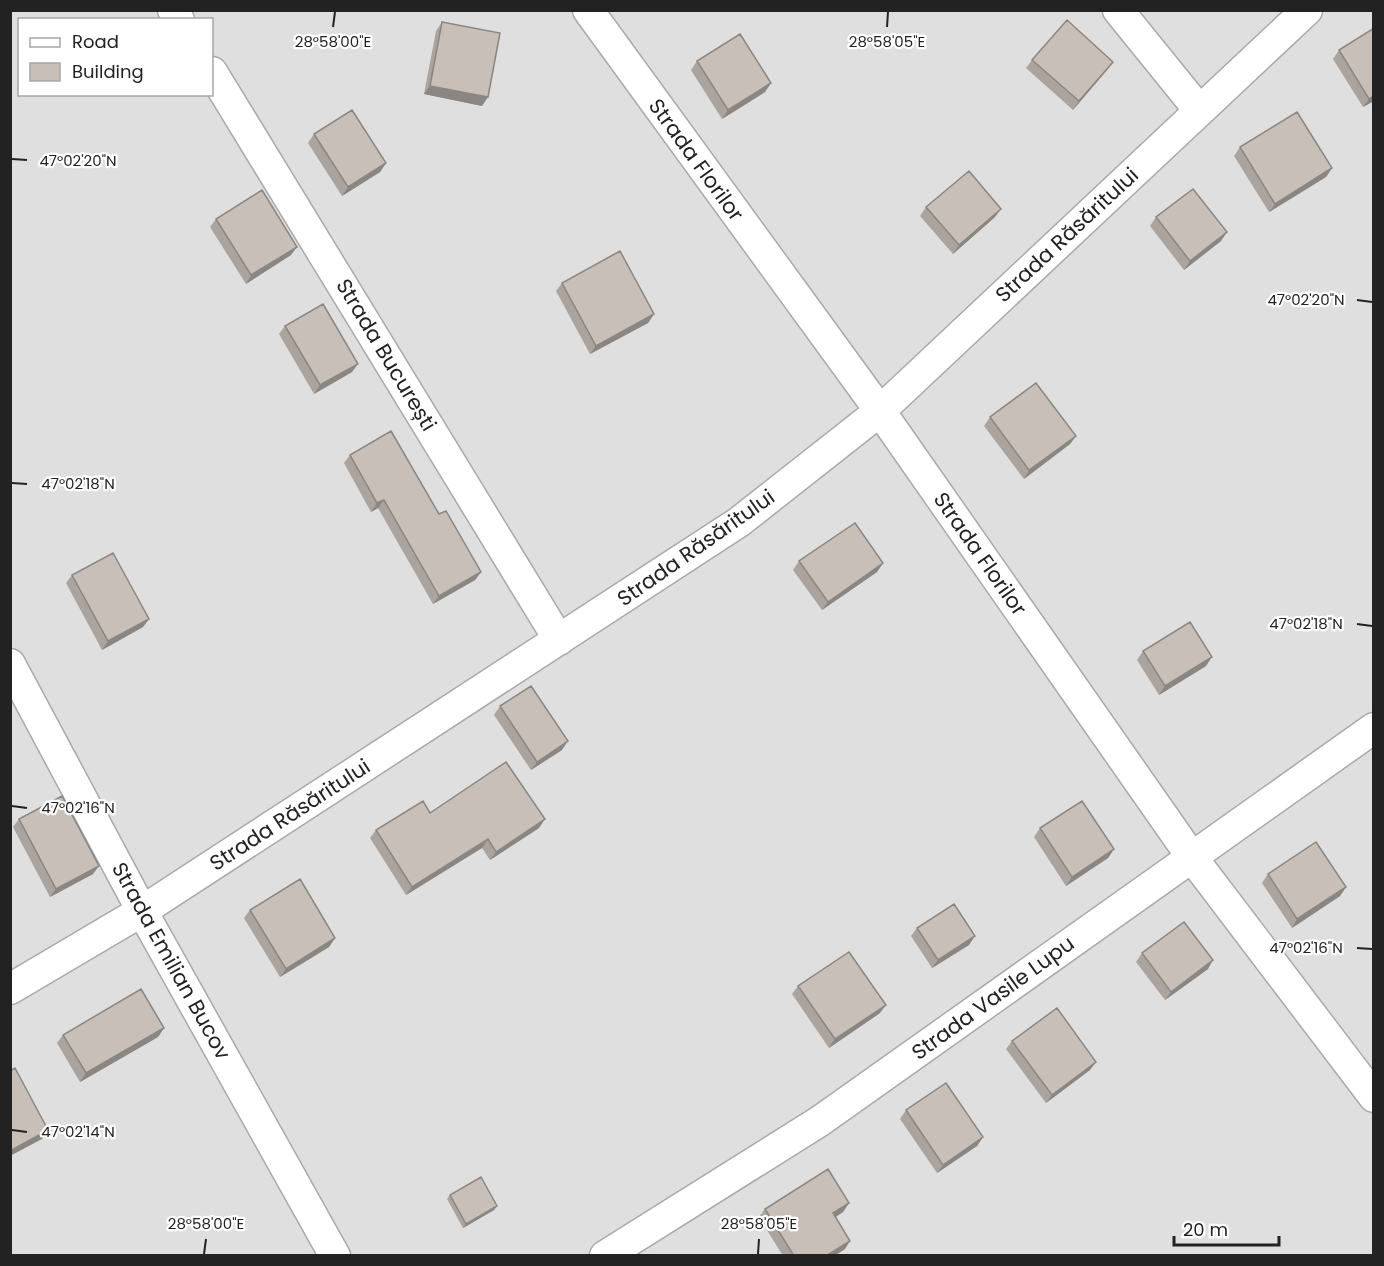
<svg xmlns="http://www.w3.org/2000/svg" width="1384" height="1266" viewBox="0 0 1384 1266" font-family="Poppins,sans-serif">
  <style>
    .residential { fill: #e0dfdf; fill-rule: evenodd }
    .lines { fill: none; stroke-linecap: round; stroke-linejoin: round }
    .minor-casing { stroke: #a9a9a9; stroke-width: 33 }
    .minor { stroke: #fff; stroke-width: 30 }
    .wall { fill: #aba49e }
    .shaded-wall { fill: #8b8681 }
    .building { fill: #c7bfb8; stroke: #8b8681; stroke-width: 1.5 }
    .ticks { fill: none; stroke: #222; stroke-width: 2 }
    .labels { text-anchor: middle; stroke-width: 4.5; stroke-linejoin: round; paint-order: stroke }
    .street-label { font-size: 21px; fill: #222; stroke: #fff }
    .ticks-label { font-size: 15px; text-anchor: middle; fill: #222; stroke: #fff; stroke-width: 4.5; stroke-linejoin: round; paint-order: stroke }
  </style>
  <rect width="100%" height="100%" fill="#f2efe9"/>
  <path class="residential" d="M11,11H1373V1255H11ZM20,20H212V94H20Z"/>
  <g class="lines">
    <g class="minor-casing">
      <path id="minor" d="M173,10L179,20
        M588,10L880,411L1191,856L1374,1097
        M1118,10L1199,110
        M212,72L559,640
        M10,664L142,911L335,1256
        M10,989L142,911L739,522L880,411L1307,10
        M605,1256L820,1121L1374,728"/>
    </g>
    <use href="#minor" class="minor"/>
  </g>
  <path class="wall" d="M442,22L482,106L424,94L436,31Z
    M1374,28V101L1363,107L1333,59L1339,50Z
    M1032,60L1107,70L1073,110L1026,68Z
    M697,61L771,83L765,92L722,119L691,70Z
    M314,134L386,163L380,172L342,196L308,143Z
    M1240,147L1332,168L1326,177L1269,212L1234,156Z
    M926,207L995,217L953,254L920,216Z
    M1156,217L1221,241L1184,270L1150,226Z
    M216,219L291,255L246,284L210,227Z
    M562,283L654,314L648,323L590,354L556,291Z
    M285,326L352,372L314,394L279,334Z
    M990,417L1076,436L1070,444L1024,479L984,426Z
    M350,455L439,514L481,572L475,580L433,604L378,508L371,512L344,463Z
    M799,561L883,563L877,572L822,610L793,570Z
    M72,575L149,619L143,627L102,650L66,583Z
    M1143,651L1206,666L1159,695L1137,660Z
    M500,706L562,750L531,770L494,715Z
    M430,813L539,828L490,860L482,848L406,895L370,838L376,830Z
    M19,819L93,874L50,897L13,827Z
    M1040,828L1114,849L1108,858L1066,886L1034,837Z
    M1268,874L1346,887L1340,896L1292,928L1262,883Z
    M250,910L335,938L329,947L280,977L244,918Z
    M917,928L969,945L932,968L911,936Z
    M1142,953L1208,969L1165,1000L1136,962Z
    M798,986L880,1013L829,1048L792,994Z
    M164,1028L158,1037L80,1082L57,1043L63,1035Z
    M1012,1041L1090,1070L1046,1103L1006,1049Z
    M906,1110L983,1137L977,1146L937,1173L900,1119Z
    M450,1195L497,1206L494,1210L463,1228L447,1199Z
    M849,1203L843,1212L836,1217L845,1249L834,1256H783L759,1217L765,1209Z"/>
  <path class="shaded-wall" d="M1113,62L1107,70L1073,110L1079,101Z
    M771,83L765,92L722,119L728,110Z
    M430,86L488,97L482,106L424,94Z
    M1374,96V101L1363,107L1369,99Z
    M386,163L380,172L342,196L348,187Z
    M1332,168L1326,177L1269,212L1275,204Z
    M1001,209L995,217L953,254L959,245Z
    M1227,232L1221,241L1184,270L1190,261Z
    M297,247L291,255L246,284L251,275Z
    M654,314L648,323L590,354L596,346Z
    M358,364L352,372L314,394L320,385Z
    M1076,436L1070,444L1024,479L1029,470Z
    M384,500L378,508L371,512L377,503Z
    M883,563L877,572L822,610L828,602Z
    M481,572L475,580L433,604L439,596Z
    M149,619L143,627L102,650L108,641Z
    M1212,657L1206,666L1159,695L1165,686Z
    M568,741L562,750L531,770L537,762Z
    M545,819L539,828L490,860L496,852Z
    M488,839L482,848L406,895L412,887Z
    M1114,849L1108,858L1066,886L1072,877Z
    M99,866L93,874L50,897L56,889Z
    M1346,887L1340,896L1292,928L1297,919Z
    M975,936L969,945L932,968L938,960Z
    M335,938L329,947L280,977L286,969Z
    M1213,960L1208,969L1165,1000L1171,992Z
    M886,1005L880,1013L829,1048L835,1039Z
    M164,1028L158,1037L80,1082L86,1073Z
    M1096,1062L1090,1070L1046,1103L1052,1095Z
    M48,1130L42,1139L10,1156V1151Z
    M983,1137L977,1146L937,1173L943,1165Z
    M849,1203L843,1212L827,1222L833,1213Z
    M497,1206L494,1210L463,1228L466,1224Z
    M850,1241L845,1249L834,1256H826Z"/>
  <path class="building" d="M1067,20L1113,62L1079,101L1032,60Z
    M442,22L500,33L488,97L430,86Z
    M1374,28V96L1369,99L1339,50Z
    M740,34L771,83L728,110L697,61Z
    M352,110L386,163L348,187L314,134Z
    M1297,112L1332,168L1275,204L1240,147Z
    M969,171L1001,209L959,245L926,207Z
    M1193,189L1227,232L1190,261L1156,217Z
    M262,190L297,247L251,275L216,219Z
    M620,251L654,314L596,346L562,283Z
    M323,304L358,364L320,385L285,326Z
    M1036,383L1076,436L1029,470L990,417Z
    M391,431L439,514L446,511L481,572L439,596L384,500L377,503L350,455Z
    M855,523L883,563L828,602L799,561Z
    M113,553L149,619L108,641L72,575Z
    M1190,622L1212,657L1165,686L1143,651Z
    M531,686L568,741L537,762L500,706Z
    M506,762L545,819L496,852L488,839L412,887L376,830L423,801L430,813Z
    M62,796L99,866L56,889L19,819Z
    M1082,801L1114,849L1072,877L1040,828Z
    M1316,842L1346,887L1297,919L1268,874Z
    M300,879L335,938L286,969L250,910Z
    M954,904L975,936L938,960L917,928Z
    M1184,922L1213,960L1171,992L1142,953Z
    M849,952L886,1005L835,1039L798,986Z
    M141,989L164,1028L86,1073L63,1035Z
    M1057,1008L1096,1062L1052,1095L1012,1041Z
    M15,1068L48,1130L10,1151V1071Z
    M946,1083L983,1137L943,1165L906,1110Z
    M828,1169L849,1203L833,1213L850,1241L826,1256H794L765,1209Z
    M481,1177L497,1206L466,1224L450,1195Z"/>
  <path class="ticks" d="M333,27L335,12M887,27L888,12M12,159L27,160M1357,300L1372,302M12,483L27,484M1357,624L1372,626M12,806L27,808M1357,948L1372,949M12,1130L27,1132M204,1254L206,1239M758,1254L759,1239"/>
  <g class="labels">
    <g class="street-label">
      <text transform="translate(696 160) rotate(54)" y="7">Strada Florilor</text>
      <text transform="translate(1067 235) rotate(-43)" y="7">Strada Răsăritului</text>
      <text transform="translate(386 355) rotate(59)" y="7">Strada București</text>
      <text transform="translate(696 548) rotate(-35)" y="7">Strada Răsăritului</text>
      <text transform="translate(980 554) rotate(55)" y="7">Strada Florilor</text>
      <text transform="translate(290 815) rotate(-33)" y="7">Strada Răsăritului</text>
      <text transform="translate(171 961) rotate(61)" y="7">Strada Emilian Bucov</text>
      <text transform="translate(993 998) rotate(-36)" y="7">Strada Vasile Lupu</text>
    </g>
  </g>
  <g class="ticks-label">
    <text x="333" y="47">28°58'00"E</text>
    <text x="887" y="47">28°58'05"E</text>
    <text x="78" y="166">47°02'20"N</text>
    <text x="1306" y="305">47°02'20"N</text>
    <text x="78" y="489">47°02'18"N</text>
    <text x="1306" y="629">47°02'18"N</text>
    <text x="78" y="813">47°02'16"N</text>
    <text x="1306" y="953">47°02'16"N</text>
    <text x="78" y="1137">47°02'14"N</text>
    <text x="206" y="1229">28°58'00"E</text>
    <text x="759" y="1229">28°58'05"E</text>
  </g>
  <rect width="1384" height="1266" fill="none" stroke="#222222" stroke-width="24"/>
  <rect x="18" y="18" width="195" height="78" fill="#ffffff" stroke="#a7a7a7" stroke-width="1.5"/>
  <rect x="30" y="38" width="30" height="9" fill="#ffffff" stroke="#a7a7a7" stroke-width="1.5"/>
  <text x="72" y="48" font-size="18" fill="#222222">Road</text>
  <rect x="30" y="63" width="30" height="18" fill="#c7bfb8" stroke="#a7a7a7" stroke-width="1.5"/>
  <text x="72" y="78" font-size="18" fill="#222222">Building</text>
  <path d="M1174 1236v9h105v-9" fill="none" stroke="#222222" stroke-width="3"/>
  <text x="1183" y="1236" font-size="18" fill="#222222" stroke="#ffffff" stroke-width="4.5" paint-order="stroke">20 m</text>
</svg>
